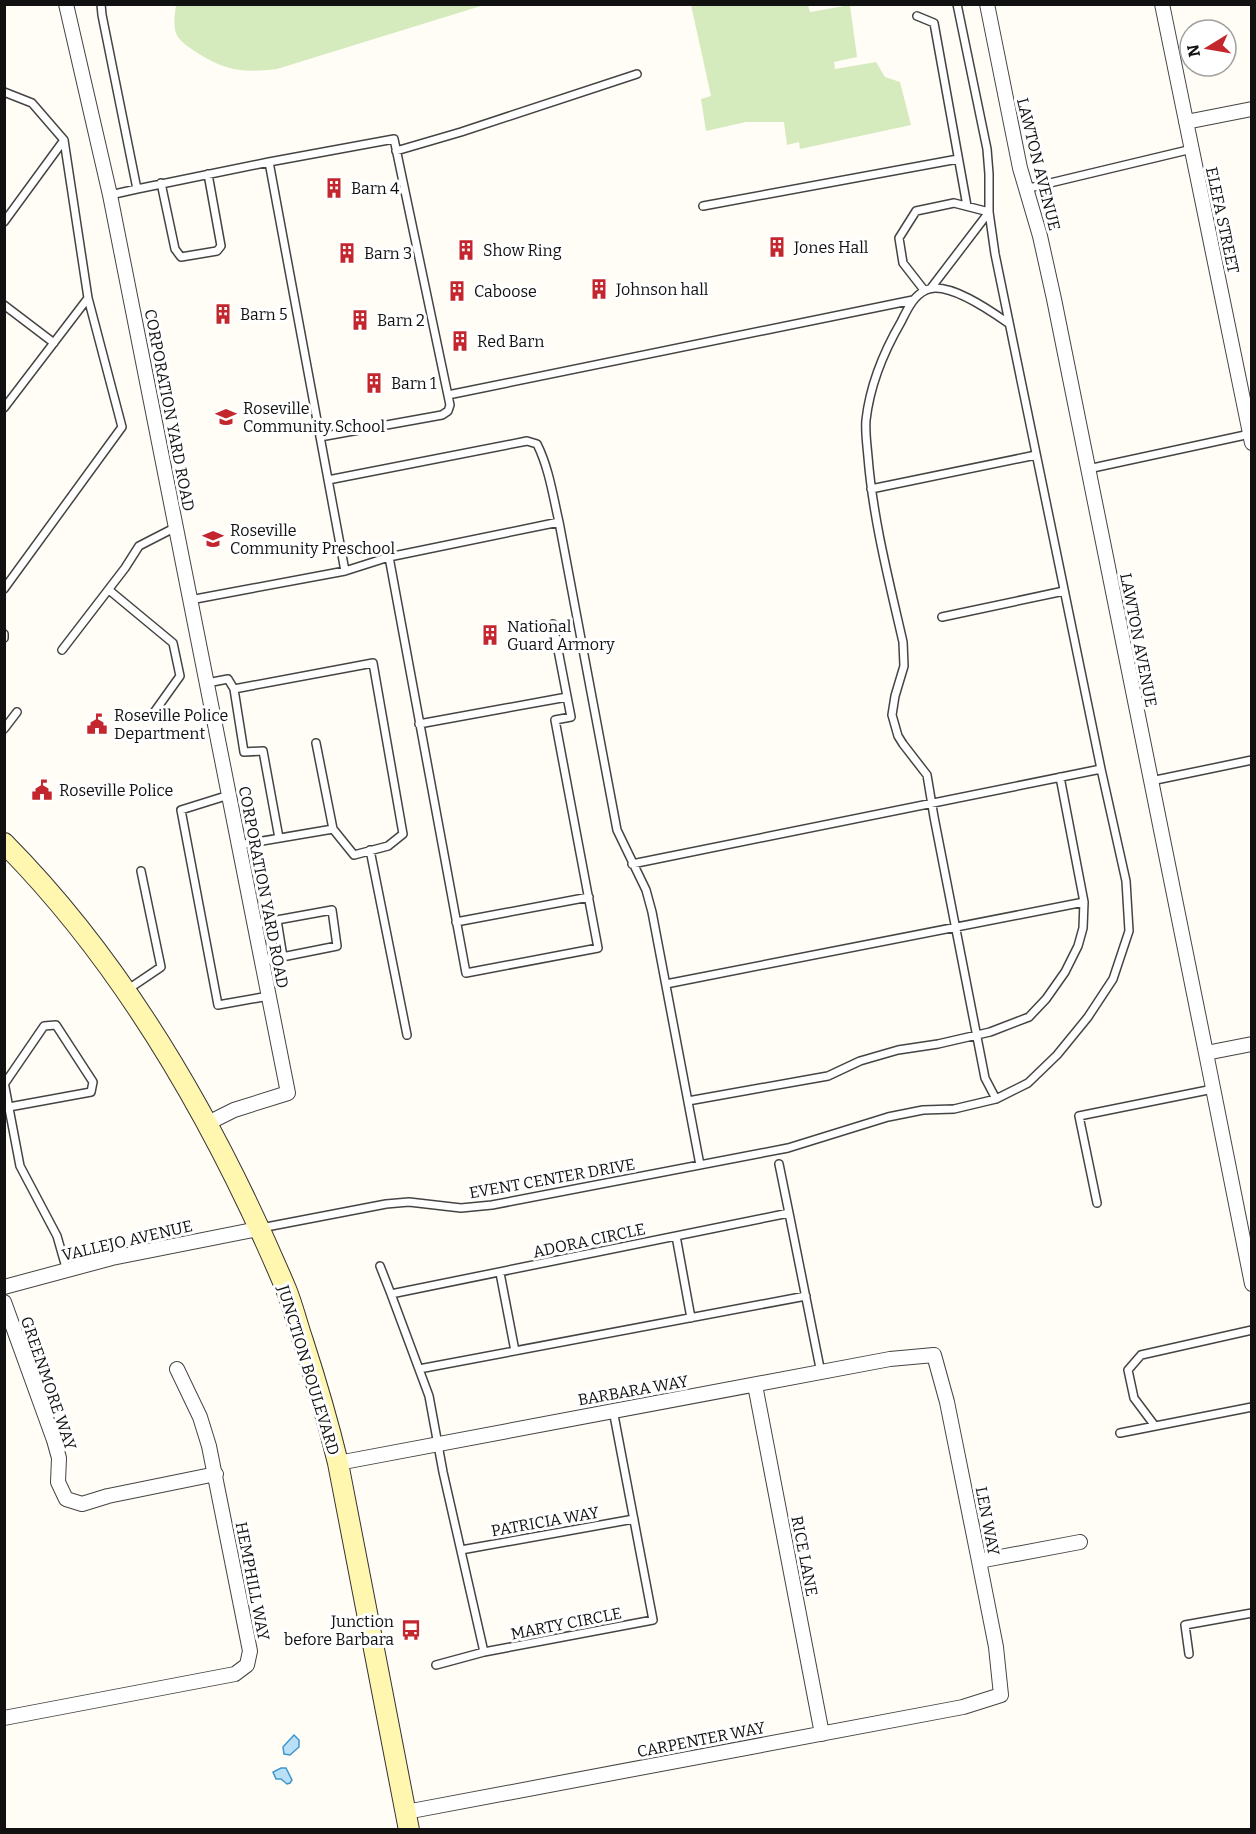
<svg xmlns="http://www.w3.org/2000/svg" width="1256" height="1834" viewBox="0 0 1256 1834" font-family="Bitter,serif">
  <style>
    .green { fill: #d5ebbd }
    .water { fill: #b9e0f7; stroke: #3f96cf; stroke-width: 1.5 }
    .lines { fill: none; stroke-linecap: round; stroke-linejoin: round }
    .lane-casing { stroke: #444; stroke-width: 10 }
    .street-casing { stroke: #444; stroke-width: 16 }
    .secondary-casing { stroke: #333; stroke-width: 22 }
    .lane { stroke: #fff; stroke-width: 7 }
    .street { stroke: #fff; stroke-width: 14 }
    .secondary { stroke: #fff6b0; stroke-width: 20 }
    .labels { text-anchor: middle; stroke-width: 6; stroke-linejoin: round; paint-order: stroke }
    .street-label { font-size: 16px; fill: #111; stroke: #fff }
    .poi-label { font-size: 16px; fill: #111; stroke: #fff; text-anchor: start }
  </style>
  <rect width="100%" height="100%" fill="#fffdf5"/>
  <path class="green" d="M176,5V4L484,5L277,69C243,73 225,71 196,52C190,48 182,43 178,37C172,28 175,14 176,5Z
    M691,5H808L810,12L850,5L857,57L834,62L835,69L876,62L885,77L900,82L911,125L800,149L799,142L787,145L784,122H746L706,131L701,99L711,96Z"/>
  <path class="water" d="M294,1735L299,1740V1747L290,1755L284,1754L283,1747Z
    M281,1768H286L292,1780L290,1783L287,1784L281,1779H276L273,1772Z"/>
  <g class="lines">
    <g class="lane-casing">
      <path id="lane" d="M101,4L102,15L137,189L269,162
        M917,16L934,23L967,206
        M4,92L32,103L64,140
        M396,151L461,132L637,74
        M161,183L175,249L181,257L217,251L221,246L208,174
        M1025,189L1192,149
        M110,195L137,189
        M703,206L958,159
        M4,222L64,140L88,298L4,408
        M931,288L989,212
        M924,290L903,263L899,238L916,211L954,203L989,212
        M4,305L54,343
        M448,395L913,300
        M320,437L442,415L448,411L450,405L394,139L269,162L345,571
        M1088,469L1250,434
        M328,480L527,441L537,444C549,468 553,496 559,522
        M871,489L1036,455
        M389,557L559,522L617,830L646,890L652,912L700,1165
        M4,589L122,427L88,298
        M109,590L173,643L180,676L155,711
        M190,600L345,571L389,557L466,973L598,948L555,720L571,717L553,624
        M942,617L1064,591
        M4,634V638
        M62,650L125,568L139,546L176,527
        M207,683L228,679L234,689L244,752L263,751L279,838
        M234,689L373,663L403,834L388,846L354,855L333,829
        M419,724L567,697
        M4,729L17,712
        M1151,781L1252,760
        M229,795L181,810L218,1005L269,996
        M239,845L333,829L316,743
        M370,850L407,1035
        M632,864L1101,769
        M277,920L283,957
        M456,922L589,897
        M255,924L332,910L337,946L262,961
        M666,984L1084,902
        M127,990L161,967L141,871
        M4,1082L20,1166L57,1236L67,1271
        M5,1083L44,1026L56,1025L93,1082L91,1092L9,1107
        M996,1099L985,1078L934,817L927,775L903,744L898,736L892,715L895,696L904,666L903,642C889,581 873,519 868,457C867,445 865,432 866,420C870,385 883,353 901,322C907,310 913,296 926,290C947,280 991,311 1008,323
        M688,1101L828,1076L860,1061L898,1050L938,1044L990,1032L1029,1017L1046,999L1065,972L1078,946L1083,928L1084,902L1060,777
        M779,1164L789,1213
        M1097,1203L1079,1116L1213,1089
        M261,1228L386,1204L409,1202L461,1208L492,1205L788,1148L888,1117L923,1110L954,1109L996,1099L1028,1083L1057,1055L1088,1017L1113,979L1129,931L1126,881L1101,769L995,254L989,212V174L987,149L957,4
        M676,1236L691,1318
        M380,1266L391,1294
        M500,1273L515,1351
        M419,1369L806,1296
        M613,1410L653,1620L484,1652L443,1472L429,1396L391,1294L789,1213L821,1373
        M1155,1426L1134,1398L1128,1370L1141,1355L1252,1330
        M1120,1433L1252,1407
        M461,1550L634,1519
        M1189,1654L1185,1625L1252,1613
        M436,1665L484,1652"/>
    </g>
    <g class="street-casing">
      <path id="street" d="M66,4L110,195L288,1093L234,1110L208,1123
        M987,4L1020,168L1040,236L1054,299L1206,1053L1252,1284
        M1162,4L1252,443
        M1186,122L1252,109
        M1206,1053L1252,1044
        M4,1287L112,1258L258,1229
        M4,1302L54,1440L59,1458L58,1482L66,1499L82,1504L108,1496L216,1474
        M755,1385L822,1734
        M338,1463L890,1359L934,1355L947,1402L979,1561L996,1647L1001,1695L963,1707L406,1812
        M979,1561L1080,1542
        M4,1718L235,1674L247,1665L250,1651L209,1446L200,1417L177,1369"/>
    </g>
    <g class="secondary-casing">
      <path id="secondary" d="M4,843C128,968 218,1128 286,1289C293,1306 297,1324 303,1341C316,1381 328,1422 338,1463L409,1830"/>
    </g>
    <use href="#lane" class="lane"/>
    <use href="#street" class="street"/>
    <use href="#secondary" class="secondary"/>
  </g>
  <defs>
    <g id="building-bare" transform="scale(1.62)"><path d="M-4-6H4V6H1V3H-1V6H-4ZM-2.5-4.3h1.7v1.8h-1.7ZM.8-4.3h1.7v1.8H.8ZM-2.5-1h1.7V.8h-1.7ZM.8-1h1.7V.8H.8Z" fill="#c4262e" stroke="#fff" stroke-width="2.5" paint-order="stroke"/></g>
    <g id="school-bare" transform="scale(1.62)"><path d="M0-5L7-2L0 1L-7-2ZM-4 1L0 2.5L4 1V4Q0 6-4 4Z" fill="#c4262e" stroke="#fff" stroke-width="2.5" paint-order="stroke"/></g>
    <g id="civic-bare" transform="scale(1.62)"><path d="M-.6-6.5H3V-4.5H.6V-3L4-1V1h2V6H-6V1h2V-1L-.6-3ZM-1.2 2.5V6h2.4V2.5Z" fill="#c4262e" stroke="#fff" stroke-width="2.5" paint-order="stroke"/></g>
    <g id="bus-bare" transform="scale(1.62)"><path d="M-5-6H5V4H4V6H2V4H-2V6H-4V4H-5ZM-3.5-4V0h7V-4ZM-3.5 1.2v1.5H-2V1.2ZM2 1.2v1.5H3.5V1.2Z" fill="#c4262e" stroke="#fff" stroke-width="2.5" paint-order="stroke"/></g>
  </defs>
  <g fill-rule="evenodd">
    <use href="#building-bare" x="334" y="188"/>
    <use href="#building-bare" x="777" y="247"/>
    <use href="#building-bare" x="466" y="250"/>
    <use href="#building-bare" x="347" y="253"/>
    <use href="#building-bare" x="599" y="289"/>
    <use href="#building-bare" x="457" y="291"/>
    <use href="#building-bare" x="223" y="314"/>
    <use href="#building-bare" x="360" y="320"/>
    <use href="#building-bare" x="460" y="341"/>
    <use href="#building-bare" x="374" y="383"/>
    <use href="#school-bare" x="226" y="417"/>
    <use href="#school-bare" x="213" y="539"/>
    <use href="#building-bare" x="490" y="635"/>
    <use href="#civic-bare" x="97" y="724"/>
    <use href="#civic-bare" x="42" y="790"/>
    <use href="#bus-bare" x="411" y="1630"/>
  </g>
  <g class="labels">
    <g class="street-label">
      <text transform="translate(1039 164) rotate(76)" y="6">LAWTON AVENUE</text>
      <text transform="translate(1223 220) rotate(78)" y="6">ELEFA STREET</text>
      <text transform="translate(170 410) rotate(79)" y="6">CORPORATION YARD ROAD</text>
      <text transform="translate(1139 640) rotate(79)" y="6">LAWTON AVENUE</text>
      <text transform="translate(264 887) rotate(79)" y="6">CORPORATION YARD ROAD</text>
      <text transform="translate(552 1178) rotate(-10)" y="6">EVENT CENTER DRIVE</text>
      <text transform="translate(127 1240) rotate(-13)" y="6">VALLEJO AVENUE</text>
      <text transform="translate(589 1240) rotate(-12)" y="6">ADORA CIRCLE</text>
      <text transform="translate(309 1370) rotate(73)" y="6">JUNCTION BOULEVARD</text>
      <text transform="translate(49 1383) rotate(71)" y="6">GREENMORE WAY</text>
      <text transform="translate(633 1390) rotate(-10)" y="6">BARBARA WAY</text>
      <text transform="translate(545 1521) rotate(-10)" y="6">PATRICIA WAY</text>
      <text transform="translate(988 1521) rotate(79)" y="6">LEN WAY</text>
      <text transform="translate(805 1556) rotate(79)" y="6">RICE LANE</text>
      <text transform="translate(253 1581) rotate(79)" y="6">HEMPHILL WAY</text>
      <text transform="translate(566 1623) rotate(-11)" y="6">MARTY CIRCLE</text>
      <text transform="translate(701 1739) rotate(-11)" y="6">CARPENTER WAY</text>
    </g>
    <g class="poi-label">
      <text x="351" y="194">Barn 4</text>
      <text x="794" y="253">Jones Hall</text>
      <text x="483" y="256">Show Ring</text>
      <text x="364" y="259">Barn 3</text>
      <text x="616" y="295">Johnson hall</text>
      <text x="474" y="297">Caboose</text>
      <text x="240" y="320">Barn 5</text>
      <text x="377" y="326">Barn 2</text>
      <text x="477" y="347">Red Barn</text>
      <text x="391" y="389">Barn 1</text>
      <text x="243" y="414">Roseville<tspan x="243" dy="18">Community School</tspan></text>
      <text x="230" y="536">Roseville<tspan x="230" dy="18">Community Preschool</tspan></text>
      <text x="507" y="632">National<tspan x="507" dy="18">Guard Armory</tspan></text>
      <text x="114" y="721">Roseville Police<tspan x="114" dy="18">Department</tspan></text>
      <text x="59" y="796">Roseville Police</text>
      <text x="394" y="1627" text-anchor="end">Junction<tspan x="394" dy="18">before Barbara</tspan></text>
    </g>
  </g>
  <rect width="1256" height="1834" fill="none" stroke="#111111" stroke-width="12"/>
  <g transform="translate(1208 48) rotate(259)"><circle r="28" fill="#ffffff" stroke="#a0a0a0" stroke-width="1.5"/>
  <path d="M0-4.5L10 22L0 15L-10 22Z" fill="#c4262e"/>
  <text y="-9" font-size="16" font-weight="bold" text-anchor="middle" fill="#111111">N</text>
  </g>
</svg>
